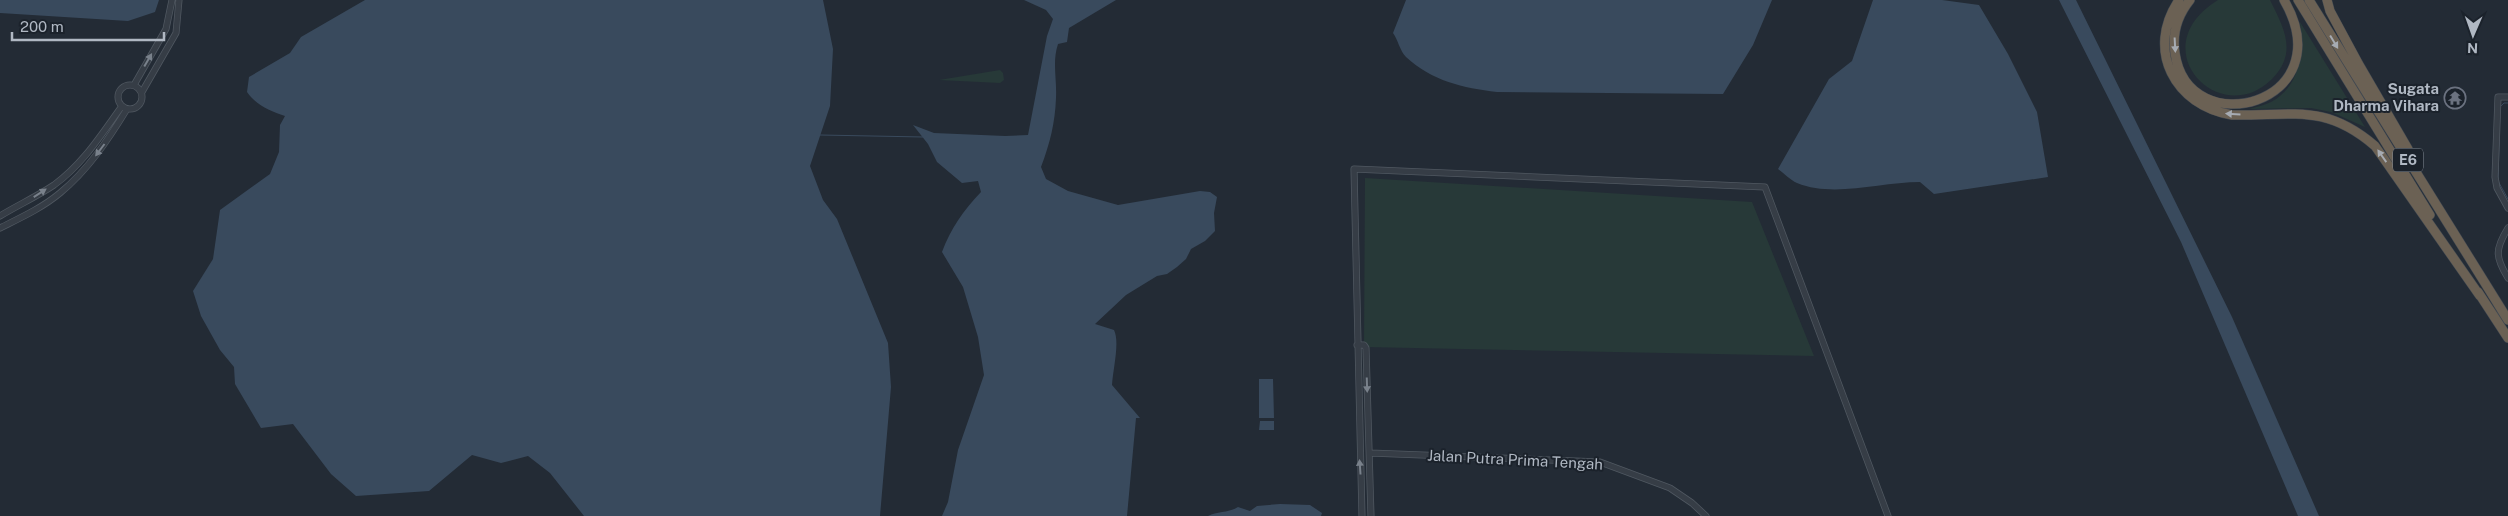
<svg xmlns="http://www.w3.org/2000/svg" width="2508" height="516" viewBox="0 0 2508 516" font-family="'Public Sans',sans-serif">
  <style>
    .green { fill: #273938 }
    .water { fill: #394a5d }
    .lines { fill: none; stroke-linecap: round; stroke-linejoin: round }
    .stream { stroke: #394a5d; stroke-width: 1 }
    .tertiary-casing { stroke: #505861; stroke-width: 7 }
    .motorway-casing { stroke: #404851; stroke-width: 10 }
    .tertiary { stroke: #363d46; stroke-width: 5.5 }
    .motorway { stroke: #6b6154; stroke-width: 9 }
    .oneway { fill: #a6abb2 }
    .oneway2 { fill: #79818b }
    .labels { text-anchor: middle; stroke-width: 4; stroke-linejoin: round; paint-order: stroke }
    .shield { fill: #1b222b; stroke: #838b95; stroke-width: 1 }
    .shield-label { font-size: 14px; font-weight: bold; fill: #b0b8c3 }
    .poi-label { font-size: 15px; font-weight: bold; fill: #b0b8c3; stroke: #1b222b; text-anchor: end }
    .street-label { font-size: 15px; fill: #b0b8c3; stroke: #1b222b }
  </style>
  <rect width="100%" height="100%" fill="#232b35"/>
  <path class="green" d="M2218,0H2270C2284,28 2298,53 2272,79C2220,131 2140,48 2218,0Z
    M2300,22L2365,127L2331,112L2311,108L2249,109C2256,107 2265,105 2271,102C2301,86 2303,52 2300,22Z
    M1000,70L1003,73L1004,80L1000,83L939,80Z
    M1365,178L1752,202L1814,356L1364,347Z"/>
  <path class="water" d="M0,0H159L155,12L128,21L0,13Z
    M365,0H823L833,49L830,106L810,166L823,200L837,219L888,343L891,387L880,516H584L550,473L528,456L501,463L472,455L429,491L356,496L331,474L293,424L261,428L235,384L234,367L220,350L201,316L193,291L213,259L220,210L270,174L279,152L280,125L285,116C270,111 256,105 247,92L249,77L290,53L301,37Z
    M1024,0H1116L1069,28L1067,42L1058,44C1052,62 1057,79 1056,98C1055,123 1050,143 1041,167L1046,179L1068,191L1118,205L1200,191L1210,192L1217,197L1214,213L1215,231L1205,241L1191,249L1186,259L1177,267L1167,274L1157,276L1126,295L1095,324L1114,330C1120,342 1113,369 1112,385L1140,418H1136L1127,516H942L948,502L958,450L984,375L978,337L963,287L942,252C951,228 963,211 981,192L978,181L962,183L937,162L928,144L913,125L934,133L1005,136L1028,135L1047,36L1053,19L1046,10Z
    M1406,0H1772L1753,45L1723,94L1497,92C1463,88 1432,81 1406,57C1400,51 1398,40 1393,33Z
    M1873,0H1942L1979,5L2008,54L2037,112L2048,177L1934,194L1920,182C1880,182 1834,198 1797,183C1790,180 1784,173 1778,169L1829,79L1852,61Z
    M2059,0H2076L2232,317L2319,516H2298L2181,242Z
    M1259,379H1273L1274,418H1259Z
    M1260,421H1274V430H1259Z
    M1280,504L1310,505L1322,513L1321,516H1208C1217,511 1229,513 1238,507L1250,511L1257,506Z"/>
  <g class="lines">
    <path class="stream" d="M2508,103H2504L2500,107L2498,181L2508,199
      M820,135L923,137"/>
    <g class="tertiary-casing">
      <path id="tertiary" d="M118 97a12 12 0 1 1 24 0a12 12 0 1 1-24 0Z
        M134,85L166,29L172,0
        M142,92L176,33L179,0
        M2508,97H2498L2495,177L2497,188L2508,208
        M0,216C18,205 36,197 54,185C83,164 101,135 122,106
        M0,228C20,218 42,208 60,193C88,170 108,140 127,109
        M2508,228C2495,249 2495,257 2508,278
        M1357,345H1364L1366,348L1371,516
        M1370,453L1600,462L1670,488L1692,503L1706,516
        M1362,516L1354,169L1765,187L1888,516"/>
    </g>
    <g class="motorway-casing">
      <path id="motorway" d="M2179,0C2145,50 2175,106 2232,115C2293,116 2325,103 2375,146L2480,296
        M2190,0C2177,16 2172,33 2175,53C2188,145 2344,104 2284,0
        M2298,0L2430,215
        M2309,0L2508,320
        M2327,0L2330,11L2358,63L2408,149
        M2478,292L2508,338"/>
    </g>
    <use href="#tertiary" class="tertiary"/>
    <use href="#motorway" class="motorway"/>
  </g>
  <defs><path id="oneway-solid" d="M-6-.8H1V-3.2L6.5 0L1 3.2V.8H-6Z" transform="scale(1.25)"/></defs>
  <g class="oneway">
    <use href="#oneway-solid" transform="translate(2334 42) rotate(59)"/>
    <use href="#oneway-solid" transform="translate(2175 45) rotate(87)"/>
    <use href="#oneway-solid" transform="translate(2233 114) rotate(-176)"/>
    <use href="#oneway-solid" transform="translate(2382 156) rotate(-125)"/>
  </g>
  <g class="oneway2">
    <use href="#oneway-solid" transform="translate(148 60) rotate(-60)"/>
    <use href="#oneway-solid" transform="translate(100 150) rotate(127)"/>
    <use href="#oneway-solid" transform="translate(40 193) rotate(-33)"/>
    <use href="#oneway-solid" transform="translate(1367 385) rotate(88)"/>
    <use href="#oneway-solid" transform="translate(1360 467) rotate(-94)"/>
  </g>
  <defs>
    <g id="temple-ring" transform="scale(1.125)"><circle r="9.5" fill="#1b222b" stroke="#6b7280" stroke-width="1.5"/><path d="M0-6L5-2H3V0L6.5 2.5H4V6H1.5V3h-3V6H-4V2.5H-6.5L-3 0V-2H-5Z" fill="#6b7280"/></g>
  </defs>
  <g fill-rule="evenodd">
    <use href="#temple-ring" x="2455" y="98"/>
  </g>
  <g class="labels">
    <rect class="shield" x="2393" y="148.5" width="30" height="23" rx="4"/>
    <g class="shield-label">
      <text x="2408" y="165">E6</text>
    </g>
    <g class="poi-label">
      <text x="2439" y="94">Sugata<tspan x="2439" dy="17">Dharma Vihara</tspan></text>
    </g>
    <g class="street-label">
      <text transform="translate(1515 460) rotate(3)" y="5">Jalan Putra Prima Tengah</text>
    </g>
  </g>
  <g transform="translate(2473 35) rotate(182)" stroke="#1b222b" stroke-width="4" paint-order="stroke">
  <path d="M0-4L9 19L0 12L-9 19Z" fill="#b0b8c3"/>
  <text y="-8" font-size="14" font-weight="bold" text-anchor="middle" fill="#b0b8c3">N</text>
  </g>
  <path d="M12 32v8h152v-8" fill="none" stroke="#b0b8c3" stroke-width="2.5"/>
  <text x="20" y="32" font-size="15" fill="#b0b8c3" stroke="#1b222b" stroke-width="4" paint-order="stroke">200 m</text>
</svg>
